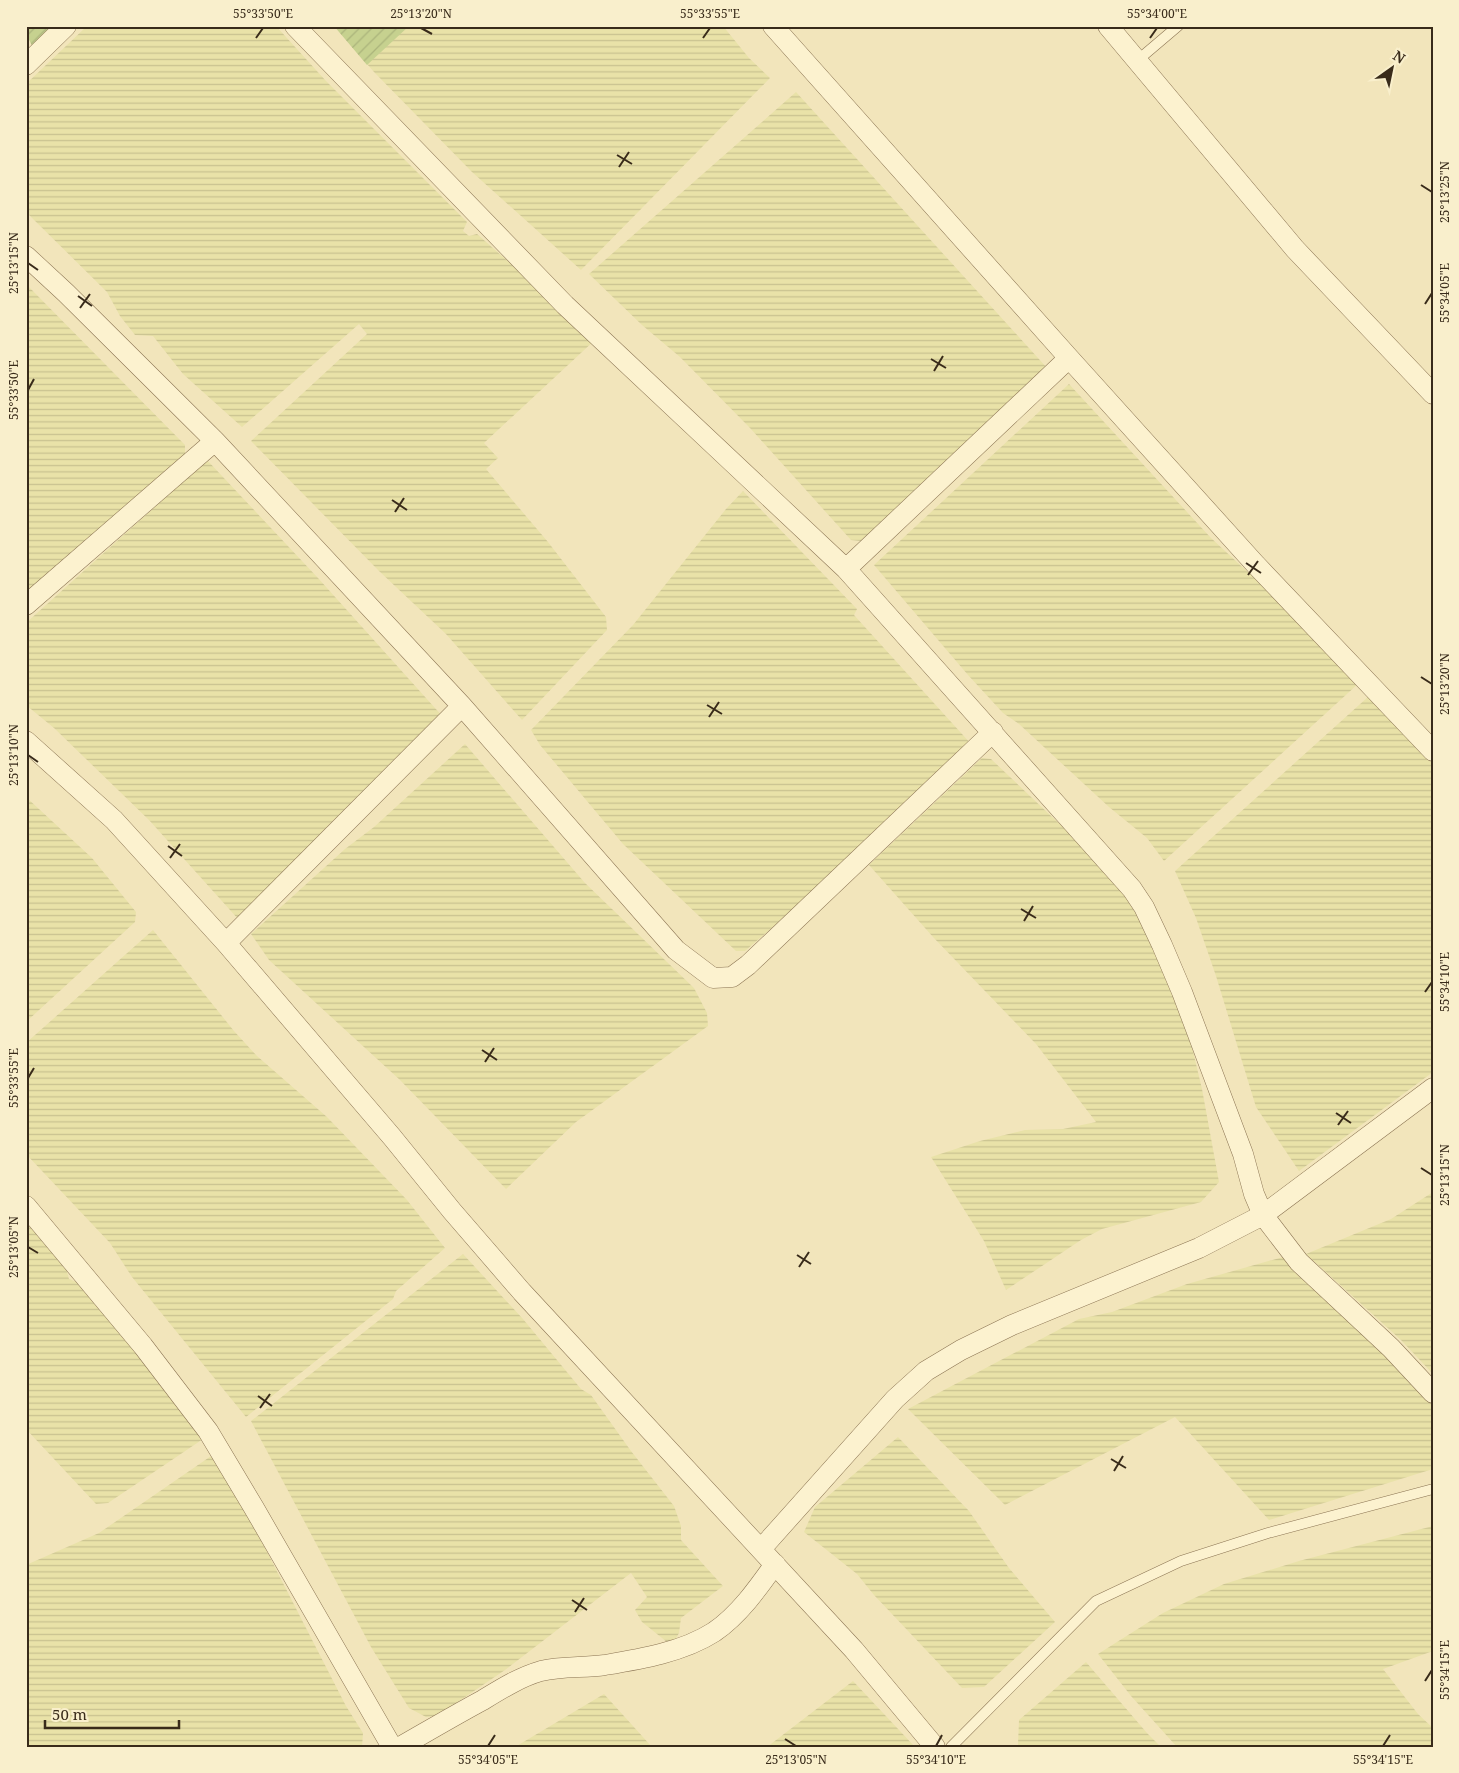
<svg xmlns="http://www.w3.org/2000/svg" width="1459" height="1773" viewBox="0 0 1459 1773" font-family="'Noto Serif',serif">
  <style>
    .farmland { fill: url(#farmland-rules) }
    .garden { fill: url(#garden-furrows) }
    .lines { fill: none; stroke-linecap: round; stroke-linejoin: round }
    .service-casing { stroke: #8b7453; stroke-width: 11 }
    .minor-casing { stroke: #8b7453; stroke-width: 21 }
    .service { stroke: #fcf2cf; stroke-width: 10 }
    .minor { stroke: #fcf2cf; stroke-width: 20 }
    .ticks { fill: none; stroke: #392b1a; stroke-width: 2 }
    .neatline { fill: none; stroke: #392b1a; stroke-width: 2 }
    .ticks-label { font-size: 12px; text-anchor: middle; fill: #392b1a }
  </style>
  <defs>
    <pattern id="farmland-rules" width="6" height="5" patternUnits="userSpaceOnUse" patternTransform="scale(1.25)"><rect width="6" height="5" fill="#e9e2a8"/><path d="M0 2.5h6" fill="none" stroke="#c9c290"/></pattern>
    <pattern id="garden-furrows" width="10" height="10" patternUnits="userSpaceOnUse" patternTransform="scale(1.25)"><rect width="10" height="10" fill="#c6d18f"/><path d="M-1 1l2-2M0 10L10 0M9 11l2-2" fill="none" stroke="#abb47b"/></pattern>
  </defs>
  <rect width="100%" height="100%" fill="#f2e5bb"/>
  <path class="farmland" d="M87,26H276L326,81L467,222L463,231L469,236L477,234L596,339L484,443L498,458L486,469L548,542L606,617L607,630L522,720L446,634L379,571L251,441L367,334L359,324L242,427L183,374L153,336L135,335L120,316L107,292L26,212V84Z
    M334,26H723L749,58L770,78L581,270L472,172L374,72Z
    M796,92L1048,369L861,541L851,540L750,428L680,357L642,325L589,274Z
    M26,284L185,445V457L26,601Z
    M1069,384L1211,538L1348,665L1359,683L1164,861L1147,838L1109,807L1019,724L1003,713L968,675L874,565Z
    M207,460L318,578L444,718L239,920L149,820L54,728L26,705V623Z
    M743,491L857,609L854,615L972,745L857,854L745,951H736L623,844L540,745L531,730L633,625L726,509Z
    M1369,696L1433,762V1072L1299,1171L1256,1107L1216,976L1196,918L1175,871Z
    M465,744L585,883L694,988L707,1013L708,1026L576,1122L506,1189L400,1080L269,960L251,934L345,849L374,827Z
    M982,758L991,759L1087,850L1117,883L1146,928L1187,1026L1202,1089L1219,1182L1201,1202L1102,1229L1081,1240L1006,1290L984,1241L931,1157L980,1141L1025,1130L1063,1129L1096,1122L1036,1044L933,937L869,865Z
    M26,797L92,858L136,912L135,922L26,1022Z
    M153,930L234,1031L257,1056L327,1117L407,1200L445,1248L396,1291L393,1299L246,1417L132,1277L110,1243L26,1154V1043Z
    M1433,1192V1374L1401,1340L1306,1254L1391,1219Z
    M26,1222L64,1261L69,1279L79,1283L206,1437L108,1503L96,1504L26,1429Z
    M463,1254L523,1319L581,1389L591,1395L631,1451L674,1506L681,1526V1540L723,1586L681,1618L679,1633L672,1646L642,1622L635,1610L647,1597L631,1573L505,1670L437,1716L426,1717L409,1708L371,1647L251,1421Z
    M1283,1257L1433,1402V1469L1269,1520L1175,1417L1005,1505L908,1409L1079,1319L1112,1312L1187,1284Z
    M898,1437L969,1511L1009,1568L1055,1622L984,1687L962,1688L874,1595L857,1574L804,1532L815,1507Z
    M214,1454L245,1509L346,1706L363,1733L362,1747H26V1565L99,1533Z
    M1433,1526V1651L1383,1669L1418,1714L1433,1728V1747H1177L1131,1696L1098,1654L1163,1613L1224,1584L1299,1561Z
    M1086,1662L1147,1733L1161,1747H1019L1018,1745L1019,1720Z
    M853,1681L915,1747H767Z
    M604,1694L652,1747H515Z"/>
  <path class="garden" d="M26,26H52L32,46L26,33Z
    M334,26H409L367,65Z"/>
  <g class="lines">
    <g class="service-casing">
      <path id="service" d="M1138,60L1178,26
        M951,1747L1096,1601L1181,1561L1268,1533L1433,1489"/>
    </g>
    <g class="minor-casing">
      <path id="minor" d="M295,26L565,305L846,569L1132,889L1144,907L1162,945L1182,992L1243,1154L1254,1194L1263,1215L1299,1262L1391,1348L1433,1393
        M773,26L1069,358L1256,565L1433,751
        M1108,26L1295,249L1433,394
        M26,65L66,26
        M26,256L66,293L215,441L462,706L676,950L713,978L732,977L748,965L993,732
        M846,569L1069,358
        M26,605L215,441
        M26,741L114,820L226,943L392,1137L452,1211L522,1292L854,1650L935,1747
        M226,943L462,706
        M26,1206L143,1346L208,1431L254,1508L392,1747
        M761,1549L895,1399L926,1371L961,1350L1012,1325L1199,1248L1263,1215L1433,1088
        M400,1747C428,1731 455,1715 483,1700C501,1689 520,1677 541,1671C562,1666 584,1668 605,1665C641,1659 683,1652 714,1632C739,1615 758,1588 775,1564"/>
    </g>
    <use href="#service" class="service"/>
    <use href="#minor" class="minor"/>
  </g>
  <path class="ticks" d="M421,28L432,34M256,38L263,28M703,38L710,28M1150,38L1157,28M617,155L632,164M619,167L629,152M1421,185L1432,192M28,263L38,270M78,296L92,306M1425,304L1432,293M80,308L90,294M931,359L946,368M934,371L943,356M28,390L34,379M392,500L407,510M395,512L404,498M1246,563L1261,573M1248,575L1258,561M1421,677L1432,684M707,705L722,714M709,717L719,702M28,755L38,762M168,846L182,856M170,858L180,844M1021,909L1036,918M1024,921L1033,906M1425,992L1432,982M482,1050L497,1060M485,1062L494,1048M28,1078L34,1068M1336,1113L1351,1123M1338,1125L1348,1111M1421,1168L1432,1175M28,1247L38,1253M797,1255L811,1264M799,1267L809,1252M258,1396L272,1406M260,1408L270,1394M1111,1459L1126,1468M1114,1471L1123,1456M572,1600L587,1610M575,1612L584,1598M1425,1681L1432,1670M785,1739L796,1746M488,1746L495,1735M936,1746L942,1735M1383,1746L1390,1735"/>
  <rect width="1459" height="1773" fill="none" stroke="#f9efcc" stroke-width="55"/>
  <g transform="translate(1392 68) rotate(33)" stroke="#f9efcc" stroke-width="4" paint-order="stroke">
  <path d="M0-4L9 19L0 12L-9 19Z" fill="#392b1a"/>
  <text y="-8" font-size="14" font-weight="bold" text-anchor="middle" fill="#392b1a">N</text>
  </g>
  <path d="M45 1720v8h134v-8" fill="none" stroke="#392b1a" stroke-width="2.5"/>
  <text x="52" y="1720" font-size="15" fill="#392b1a" stroke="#f9efcc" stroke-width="4" paint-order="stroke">50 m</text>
  <rect x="28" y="28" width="1404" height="1718" class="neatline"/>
  <g class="ticks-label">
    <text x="263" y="18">55°33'50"E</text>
    <text x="421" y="18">25°13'20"N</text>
    <text x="710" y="18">55°33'55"E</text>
    <text x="1157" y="18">55°34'00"E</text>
    <text transform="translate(1445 192) rotate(-90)" y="4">25°13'25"N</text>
    <text transform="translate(14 263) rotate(-90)" y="4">25°13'15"N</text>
    <text transform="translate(1445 293) rotate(-90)" y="4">55°34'05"E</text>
    <text transform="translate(14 390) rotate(-90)" y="4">55°33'50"E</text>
    <text transform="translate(1445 684) rotate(-90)" y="4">25°13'20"N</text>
    <text transform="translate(14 755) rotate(-90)" y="4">25°13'10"N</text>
    <text transform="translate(1445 982) rotate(-90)" y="4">55°34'10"E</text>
    <text transform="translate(14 1078) rotate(-90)" y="4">55°33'55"E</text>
    <text transform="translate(1445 1175) rotate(-90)" y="4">25°13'15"N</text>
    <text transform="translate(14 1247) rotate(-90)" y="4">25°13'05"N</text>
    <text transform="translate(1445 1670) rotate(-90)" y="4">55°34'15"E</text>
    <text x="488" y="1764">55°34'05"E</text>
    <text x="796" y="1764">25°13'05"N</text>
    <text x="936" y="1764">55°34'10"E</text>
    <text x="1383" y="1764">55°34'15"E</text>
  </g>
</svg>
